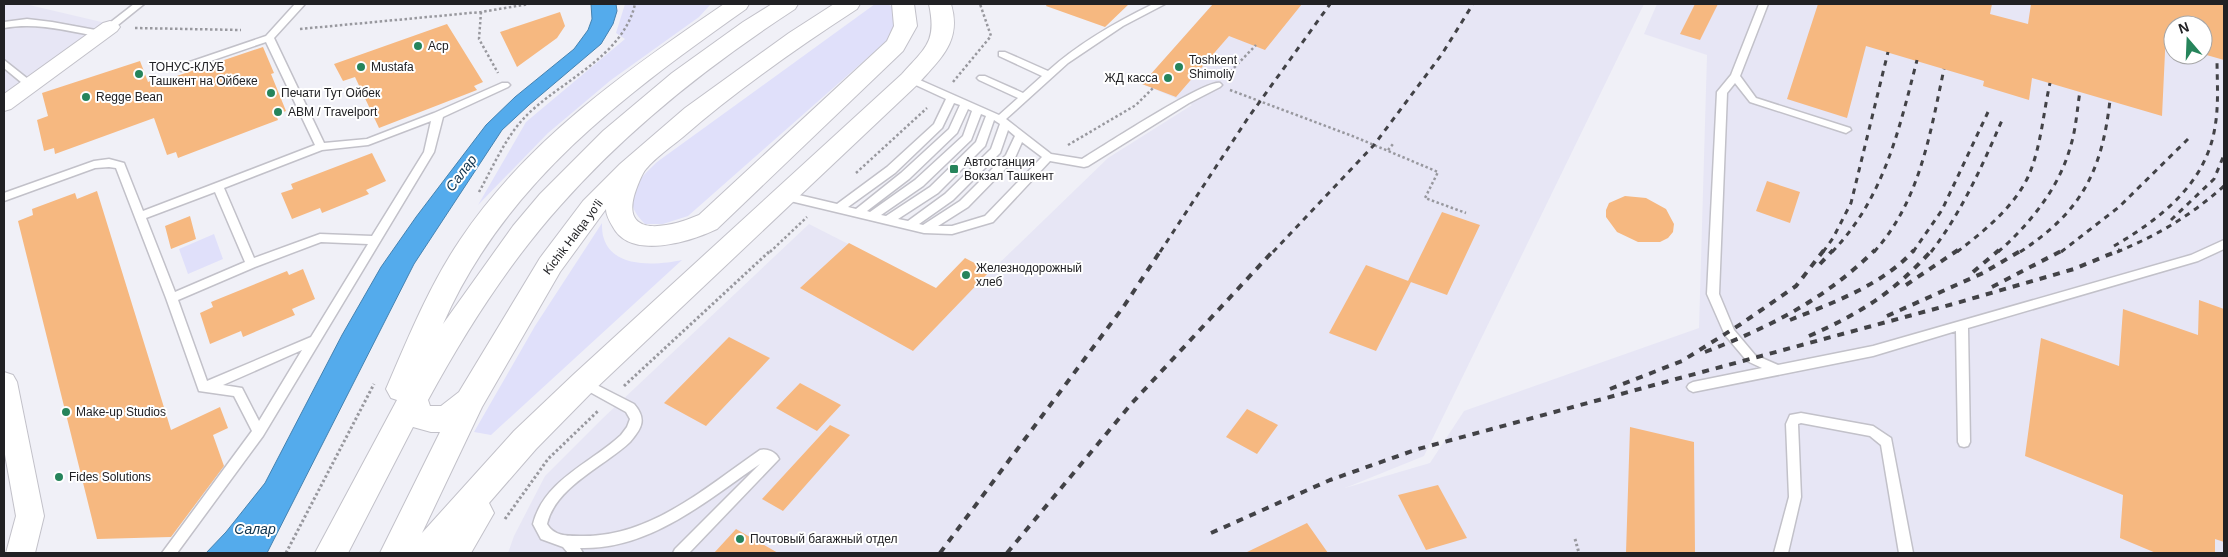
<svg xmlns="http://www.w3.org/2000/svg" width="2228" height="557" viewBox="0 0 2228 557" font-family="Helvetica,sans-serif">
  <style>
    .built { fill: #e7e6f5; fill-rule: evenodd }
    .green { fill: #e0e0fa }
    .water { fill: #54abec; stroke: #4582b0 }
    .building { fill: #f6b880 }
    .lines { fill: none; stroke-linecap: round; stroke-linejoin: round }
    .service-casing { stroke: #c2c1c9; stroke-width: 3 }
    .minor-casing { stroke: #c2c1c9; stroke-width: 2 }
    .trunk-casing { stroke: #c2c1c9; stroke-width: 2 }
    .path-far1 { stroke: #98989e; stroke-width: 2.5; stroke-dasharray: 2.5 2.5; stroke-linecap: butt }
    .path { stroke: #98989e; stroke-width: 3; stroke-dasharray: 2.5 2.5; stroke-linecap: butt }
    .service { fill: #fff; fill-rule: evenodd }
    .minor { fill: #fff; fill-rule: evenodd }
    .trunk { fill: #fff; fill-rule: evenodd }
    .rail-far1 { stroke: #424246; stroke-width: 3; stroke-dasharray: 5.5 5.5; stroke-linecap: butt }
    .rail { stroke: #424246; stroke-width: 4; stroke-dasharray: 7 7; stroke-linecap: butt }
    .poi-dot { fill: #26845b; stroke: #fff; stroke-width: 2 }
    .labels { text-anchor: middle; stroke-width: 4; stroke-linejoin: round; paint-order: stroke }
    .poi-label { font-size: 12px; fill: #212124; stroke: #fff; text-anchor: start }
    .street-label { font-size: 12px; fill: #212124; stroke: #fff }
    .water-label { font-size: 14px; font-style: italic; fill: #0e334e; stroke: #fff }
  </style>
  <rect width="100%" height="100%" fill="#f0f0f7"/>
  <path class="built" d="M4,4H25L110,24L4,102Z
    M1213,4H1644L1424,456L1345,488L1430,463L1464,411L1699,328L1707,55L1644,34L1657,4H2224V553H508L514,536L545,476L603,418L809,224L960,301L1108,158L1192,105L1142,84ZM2173,25H2203V55H2173Z"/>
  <path class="green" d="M625,4H711L699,17L611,80L548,133L478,205L526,122L625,39L616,33Z
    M875,4H888L892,7C896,35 894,34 874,52L688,216L663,224H645C619,198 635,183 657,162Z
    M602,223C602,228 602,234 604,239C614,269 658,265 682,260L491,435L474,432L535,326Z
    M214,234L223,259L188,274L179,249Z"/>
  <path class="water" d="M591,4H616L617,11L613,24L601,44L529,105L502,130L414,264L267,553H206L226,532L265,483L342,335L381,267L416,217L486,125L515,97L574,49L588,30L592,19Z"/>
  <path class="building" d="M1047,4H1129L1105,27L1046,6Z
    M1213,4H1302L1265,50L1229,36L1176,97L1142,84Z
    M1695,4H1718L1700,40L1680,34Z
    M1818,4H1992L1990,14L2028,24L2031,4H2224V60L2203,54V25H2173V33L2166,31L2162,116L2032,78L2029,100L1983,86L1984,81L1866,46L1847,118L1787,99Z
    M560,12L565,26L557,38L517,67L500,32Z
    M447,24L483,82L474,86L477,90L379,128L355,77L343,81L334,64Z
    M263,47L274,73L271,74L286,111L276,115L278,120L178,158L176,152L167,155L154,118L55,154L54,148L44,151L37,120L48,116L42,93L140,61L148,82L158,78L159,82Z
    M372,153L386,181L366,190L369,194L322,213L320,208L292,219L281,193L293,189L291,184Z
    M1767,181L1800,192L1790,223L1756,211Z
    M97,191L171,430L220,407L228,428L213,435L224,466L171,537L97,539L18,221L33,215L32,209L75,193L77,199Z
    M1625,196L1646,198L1666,209L1674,224L1673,232L1668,238L1660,242H1638L1617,232L1606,217V210L1609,203Z
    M1442,212L1480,225L1447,295L1408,281Z
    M190,216L196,239L171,249L165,226Z
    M849,243L936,288L965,258L990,271L913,351L800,288Z
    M1366,265L1411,282L1376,351L1329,333Z
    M303,269L315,299L292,309L295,315L243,337L241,331L210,344L200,313L213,307L211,302L287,271L289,275Z
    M2199,300L2224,309V542L2215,539V553H2156L2120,538L2123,495L2025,456L2041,338L2119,366L2123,309L2198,335Z
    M729,337L770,358L706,426L664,403Z
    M800,383L841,405L817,431L776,408Z
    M1247,409L1278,425L1257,454L1226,437Z
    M830,425L850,435L783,511L762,499Z
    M1630,427L1694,442L1695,553H1626Z
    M1438,485L1467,538L1426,550L1398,495Z
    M1307,523L1328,553H1245Z
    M736,529L778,553H714Z"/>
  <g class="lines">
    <g class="service-casing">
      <path id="service" d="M134,4H144L113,29H107V25Z
        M295,4H305L274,38L324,143L367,139L434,113L502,83H508L510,85L508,87L443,117L434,152L263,436L177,553H162L252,431L234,396L199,391L166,298L116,168L109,167L95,168L4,201V193L94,161L109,159L124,163L143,211L315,145L266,42L184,70L181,71L176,68L178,66L266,36ZM431,121L424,152L372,236L320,234L254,258L224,188L322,150L368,145ZM215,192L245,262L175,292L146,218ZM321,242L368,244L311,337L207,381L178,300L255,267ZM302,350L259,421L242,388L223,385Z
        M1153,4H1165L1123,26L1068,63L1006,119L1051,154L1082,159C1102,147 1206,79 1220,83L1222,85L1220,87L1189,103L1088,166L1084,167L1050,161L993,222L952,234L924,233L786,200L781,196L786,192L837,204L887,167L934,124L946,99L907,81L905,79L907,77H913L999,115L1018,98L979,80L977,78L979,76H985L1023,93L1042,76L999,56V52H1005L1048,71C1079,43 1116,22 1153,4ZM954,103L960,105L949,129L901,173L856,209L848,207L895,173L942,128ZM968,109L972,111L963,136L915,180L870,212L867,211L909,179L957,133ZM981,114L986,116L976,142L930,187L886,216L881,215L923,186L971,140ZM994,120L1000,124L991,149L945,194L908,221L898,219L938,193L985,146ZM1008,130L1015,136L1006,155L960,201L923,225L919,224L953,200L1000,153ZM1022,142L1042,157L985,216L952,226H938L968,207L1014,160Z
        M1759,4H1768L1740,76L1756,98L1850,128L1851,130L1846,133L1750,102L1735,83L1727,93L1719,294L1734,330L1755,355L1778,365L1873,346L2191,255L2224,240V249L2198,261L1968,328L1970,442L1968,446L1964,447L1960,446L1958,442L1956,331L1873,356L1693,392L1689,390L1687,387L1689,384L1693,382L1762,368L1747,361L1725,335L1707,294L1717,92L1731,75Z
        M27,19L52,22L101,31L106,34L101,37C68,31 37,22 4,28V22Z
        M4,60L33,83L35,85L33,87H27L4,68Z
        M583,378L634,404C647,419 642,428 630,442C605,466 555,487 547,524C554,536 566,536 580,536C649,538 705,488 760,450C767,448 776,452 779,459L689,553H673L675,549L760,464C706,501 650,550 580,548L583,553H568L563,547L541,539L533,524C544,480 591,463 621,435L627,427L630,419L626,412L579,386L577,383L579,380Z
        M1801,413L1873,426L1891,438L1913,553H1899L1881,445L1870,436L1801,423L1798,424L1801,497L1788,553H1774L1789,497L1786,424L1790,415Z"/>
    </g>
    <g class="minor-casing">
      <path id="minor" d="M110,21L117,23L120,27L117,31L11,109L4,111V94L103,23Z
        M4,372L13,375L17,382L44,516L35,553H6L16,516L4,449Z"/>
    </g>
    <g class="trunk-casing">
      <path id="trunk" d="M724,4H749L746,9C624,95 505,183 443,324L513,226L540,194L603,131L672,73L743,22L772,4H798L795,9C709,65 628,129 560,206C508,264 465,332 428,400L430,406H441L459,392L540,258L583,201L620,164L685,108L789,33L834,4H860L857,9C797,48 737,90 683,137C671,147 656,157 646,169C642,173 636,189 634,196C622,241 676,225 699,215L887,41L894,26L892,4H914L917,26L903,51L717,229C692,241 631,261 613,227C610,222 606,215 606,209L560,272L482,407L422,533L514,431L573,375L902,74C926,47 937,42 929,4H951C962,41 941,58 918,84L593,391L536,449L489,503L494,513L471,553H380L440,432H431L413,427L348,553H315L397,400L391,398L386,389C408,338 429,286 460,240C526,141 627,70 724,4Z"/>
    </g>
    <path class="path-far1" d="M481,12L479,39L498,73
      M135,28L241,30
      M300,29L481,12L529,4
      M1227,75L1256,45
      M953,82L991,36L980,4
      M1230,90L1355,137L1438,172L1425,198L1466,213
      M1068,145L1136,105L1153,88
      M1388,150L1393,144
      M856,173L927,108
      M479,192C493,167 505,138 525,117C560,81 623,57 635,4
      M770,252L807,217"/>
    <path class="path" d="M624,386L771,250
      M505,519L548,459L598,411
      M1575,539L1579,553
      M286,553L374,384"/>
    <use href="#service" class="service"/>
    <use href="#minor" class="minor"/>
    <use href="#trunk" class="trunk"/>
    <path class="rail-far1" d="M2171,220L2214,179L2224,155
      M2114,246C2160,219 2206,184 2215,127C2219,104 2217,81 2217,58
      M1160,252L1248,118L1330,4
      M1273,252L1374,145L1442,54L1473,4
      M1823,252L1833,238L1851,203L1888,52
      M1832,252C1884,198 1899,130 1917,60
      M1874,252C1920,201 1930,134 1944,69
      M1913,252L1942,210L1988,112
      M1931,252C1962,212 1983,164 2003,118
      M1957,252C1984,231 2013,208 2028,177C2041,148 2043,114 2050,83
      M1998,252C2029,225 2059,188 2070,148C2076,130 2077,110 2080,91
      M2020,252C2081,212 2102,172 2110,100
      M2061,252L2119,207L2188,139
      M2117,252C2158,235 2190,216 2224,186"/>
    <path class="rail" d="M1820,264L1833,250
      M1973,272L1999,250
      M1906,285L1958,250
      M1992,287L2063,250
      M1887,316L1983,273L2022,250
      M1790,320C1832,303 1883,285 1914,250
      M1809,336C1861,313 1893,293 1932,250
      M1705,352C1770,327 1824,300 1875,250
      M1610,389L1682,361L1741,324L1796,286L1824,250
      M1211,533L1330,480L1418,449L1953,304L2074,269L2120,250
      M940,553L1124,306L1161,250
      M1007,553L1132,403L1274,250"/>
  </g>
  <g class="poi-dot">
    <circle cx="418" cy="46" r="5"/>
    <circle cx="361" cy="67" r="5"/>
    <circle cx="1179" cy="67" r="5"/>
    <circle cx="139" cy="74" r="5"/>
    <circle cx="1168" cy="78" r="5"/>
    <circle cx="271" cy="93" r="5"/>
    <circle cx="86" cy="97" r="5"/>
    <circle cx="278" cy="112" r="5"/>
    <rect x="949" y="164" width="10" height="10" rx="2.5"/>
    <circle cx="966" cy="275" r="5"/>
    <circle cx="66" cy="412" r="5"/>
    <circle cx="59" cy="477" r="5"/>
    <circle cx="740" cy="539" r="5"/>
  </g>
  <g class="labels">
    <g class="poi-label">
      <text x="428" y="50">Аср</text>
      <text x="1189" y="64">Toshkent<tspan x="1189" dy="14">Shimoliy</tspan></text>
      <text x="149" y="71">ТОНУС-КЛУБ<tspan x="149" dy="14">Ташкент на Ойбеке</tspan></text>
      <text x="371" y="71">Mustafa</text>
      <text x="1158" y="82" text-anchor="end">ЖД касса</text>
      <text x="281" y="97">Печати Тут Ойбек</text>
      <text x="96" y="101">Regge Bean</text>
      <text x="288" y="116">ABM / Travelport</text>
      <text x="964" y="166">Автостанция<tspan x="964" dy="14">Вокзал Ташкент</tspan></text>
      <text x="976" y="272">Железнодорожный<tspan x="976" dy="14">хлеб</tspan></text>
      <text x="76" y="416">Make-up Studios</text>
      <text x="69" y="481">Fides Solutions</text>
      <text x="750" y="543">Почтовый багажный отдел</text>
    </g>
    <g class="street-label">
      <text transform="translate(573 237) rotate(-53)" y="4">Kichik Halqa yo'li</text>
    </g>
    <g class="water-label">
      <text transform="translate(461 173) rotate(-53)" y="5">Салар</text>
      <text x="255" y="534">Салар</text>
    </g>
  </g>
  <rect width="2228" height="557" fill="none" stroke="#212124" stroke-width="10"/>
  <g transform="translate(2188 40) rotate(341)"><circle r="24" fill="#ffffff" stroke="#a6a6a7"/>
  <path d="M0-4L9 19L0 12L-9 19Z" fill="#26845b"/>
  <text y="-8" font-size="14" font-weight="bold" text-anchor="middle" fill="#212124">N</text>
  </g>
</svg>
